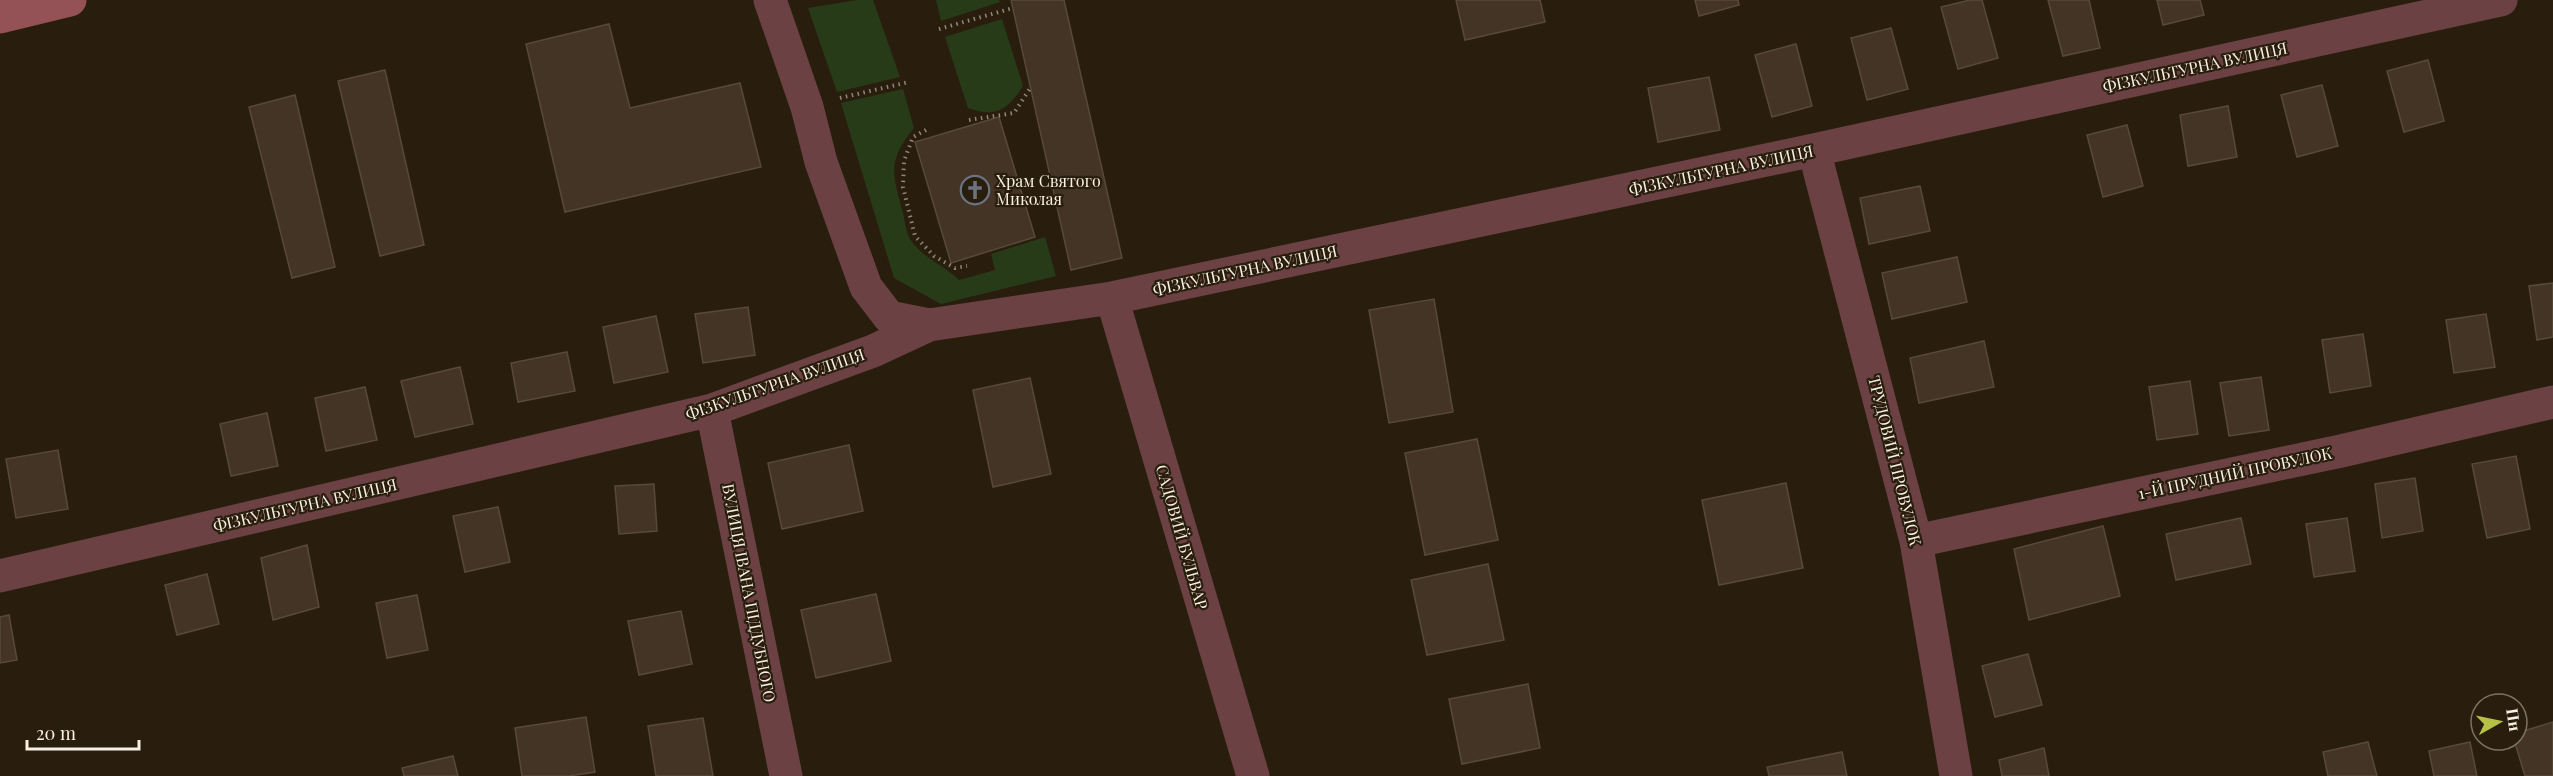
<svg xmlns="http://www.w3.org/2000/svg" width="2553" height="776" viewBox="0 0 2553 776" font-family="'Playfair Display',serif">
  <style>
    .green { fill: #273b19 }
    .building { fill: #433425; stroke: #584939; stroke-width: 1.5 }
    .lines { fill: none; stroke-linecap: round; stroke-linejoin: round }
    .path { stroke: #908779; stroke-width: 4; stroke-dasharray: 1.5 4.5; stroke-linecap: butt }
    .street { stroke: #6b4143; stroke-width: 33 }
    .secondary { stroke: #945256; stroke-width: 33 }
    .labels { text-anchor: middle; stroke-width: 4.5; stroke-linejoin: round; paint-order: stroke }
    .street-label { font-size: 16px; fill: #f8f0e5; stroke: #291e0d }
    .poi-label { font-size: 16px; fill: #f8f0e5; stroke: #291e0d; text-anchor: start }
  </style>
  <rect width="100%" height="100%" fill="#291e0d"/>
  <path class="green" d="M857,0H873L900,77L837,92L808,8Z
    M936,0H999L1000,2L941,21Z
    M1002,19L1023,86C1008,110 996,118 968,108L945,37Z
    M903,89L914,128C887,161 892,173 903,213C905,221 906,232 910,239C922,258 944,265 959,280L995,270L991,254L1045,237L1056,276L941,304L894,278L841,103Z"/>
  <path class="building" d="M1011,0H1064L1122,258L1071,270Z
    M1456,0H1540L1545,22L1465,40Z
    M1695,0H1738L1739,5L1699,16Z
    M1970,0H1982L1998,58L1958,69L1941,7Z
    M2048,0H2089L2100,48L2063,56Z
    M2157,0H2200L2204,15L2163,25Z
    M609,24L630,108L740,83L761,167L565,212L526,44Z
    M1891,28L1908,89L1867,100L1851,38Z
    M1796,44L1812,106L1772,117L1755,55Z
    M2428,60L2444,121L2404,132L2387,71Z
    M385,70L424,245L380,256L338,81Z
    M1709,77L1720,130L1658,142L1648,88Z
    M2322,85L2338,146L2297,157L2281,95Z
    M295,95L335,267L292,278L249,107Z
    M2228,106L2237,157L2188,166L2180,115Z
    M999,117L1035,237L951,263L915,142Z
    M2127,125L2143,186L2103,197L2087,135Z
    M1920,186L1930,231L1869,244L1860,198Z
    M1957,257L1967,302L1892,319L1882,273Z
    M2553,283V337L2537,340L2529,286Z
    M1434,299L1453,412L1389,423L1369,310Z
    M748,307L755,355L703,363L695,314Z
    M2486,314L2495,367L2454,373L2446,320Z
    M656,316L668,372L614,383L603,327Z
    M2363,334L2371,386L2330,393L2322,340Z
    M1984,341L1994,387L1919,403L1910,358Z
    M567,352L575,391L518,402L511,363Z
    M460,367L473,424L415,437L401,381Z
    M2261,377L2269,430L2229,436L2220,383Z
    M1030,378L1051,474L993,487L973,390Z
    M2190,381L2198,434L2157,440L2149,387Z
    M365,387L377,440L326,451L315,398Z
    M267,413L278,466L231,476L220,424Z
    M1477,439L1498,540L1425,555L1405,453Z
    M849,445L863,511L782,529L768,463Z
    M58,450L68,509L16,518L6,459Z
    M2516,456L2530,529L2487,538L2472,464Z
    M2415,478L2423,531L2382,538L2375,484Z
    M1786,483L1803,568L1719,585L1702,500Z
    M654,484L657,531L619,534L615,486Z
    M498,507L510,562L465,572L453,516Z
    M2241,518L2251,564L2176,580L2166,534Z
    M2347,518L2355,571L2314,577L2306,524Z
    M2103,526L2120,596L2029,620L2014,549Z
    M307,545L319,607L273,620L261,558Z
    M1488,564L1504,640L1427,655L1411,580Z
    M207,574L219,624L177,635L165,585Z
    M876,594L891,661L816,678L801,610Z
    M417,595L428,650L387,658L376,603Z
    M681,611L692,664L639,675L628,621Z
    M9,615L17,660L0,663V617Z
    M2028,654L2042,705L1995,717L1982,666Z
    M1528,684L1540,748L1462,764L1449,699Z
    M586,717L595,772L569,776H522L515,728Z
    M703,718L713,776H656L648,726Z
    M2553,722V776H2525L2514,740H2517V733Z
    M2368,742L2377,776H2328L2323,752Z
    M2470,742L2477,776H2434L2429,751Z
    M2044,748L2049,776H2002L1999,760Z
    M1842,752L1847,776H1769L1767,767Z
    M453,756L458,776H404L402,768Z"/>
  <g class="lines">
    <path class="path" d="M939,29L1013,8
      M840,98L909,82
      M969,120L1014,113L1031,87
      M926,130L913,137L904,161L903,187L915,236L934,256L955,268L967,266"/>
    <path class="street" d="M770,0L807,107L821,162L866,287L889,317L929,325
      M1814,150L1916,541L1956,776
      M1112,298L1253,776
      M712,410L786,776
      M1916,541L2341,451L2553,402
      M0,576L712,410L873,351L929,325L1112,298L1814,150L2501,0"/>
    <path class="secondary" d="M0,17L70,0"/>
  </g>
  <defs>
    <g id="church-ring" transform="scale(1.5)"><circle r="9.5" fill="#291e0d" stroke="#6b7280" stroke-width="1.5"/><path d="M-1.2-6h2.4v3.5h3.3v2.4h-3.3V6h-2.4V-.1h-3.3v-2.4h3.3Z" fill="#6b7280"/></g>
  </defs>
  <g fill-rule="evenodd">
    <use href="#church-ring" x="975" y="190"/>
  </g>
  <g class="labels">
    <g class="street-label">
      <text transform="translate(2195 67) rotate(-12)" y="6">ФІЗКУЛЬТУРНА ВУЛИЦЯ</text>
      <text transform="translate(1721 170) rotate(-12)" y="6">ФІЗКУЛЬТУРНА ВУЛИЦЯ</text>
      <text transform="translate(1245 270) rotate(-12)" y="6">ФІЗКУЛЬТУРНА ВУЛИЦЯ</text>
      <text transform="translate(775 384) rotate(-19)" y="6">ФІЗКУЛЬТУРНА ВУЛИЦЯ</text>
      <text transform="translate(1895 461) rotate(76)" y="6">ТРУДОВИЙ ПРОВУЛОК</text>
      <text transform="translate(2235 473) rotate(-12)" y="6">1-Й ПРУДНИЙ ПРОВУЛОК</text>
      <text transform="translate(305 505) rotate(-13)" y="6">ФІЗКУЛЬТУРНА ВУЛИЦЯ</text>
      <text transform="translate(1182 537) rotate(74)" y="6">САДОВИЙ БУЛЬВАР</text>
      <text transform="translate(749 593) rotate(79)" y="6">ВУЛИЦЯ ІВАНА ПІДДУБНОГО</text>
    </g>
    <g class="poi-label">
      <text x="996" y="187">Храм Святого<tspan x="996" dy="18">Миколая</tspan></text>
    </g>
  </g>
  <g transform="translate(2499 722) rotate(81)"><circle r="28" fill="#291e0d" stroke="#7c7263" stroke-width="1.5"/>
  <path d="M0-4.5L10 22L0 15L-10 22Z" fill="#b7c148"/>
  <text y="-9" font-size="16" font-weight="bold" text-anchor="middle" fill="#f8f0e5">Пн</text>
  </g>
  <path d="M27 740v9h112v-9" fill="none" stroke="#f8f0e5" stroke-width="3"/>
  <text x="36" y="740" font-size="18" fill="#f8f0e5" stroke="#291e0d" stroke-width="4.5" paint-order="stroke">20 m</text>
</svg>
